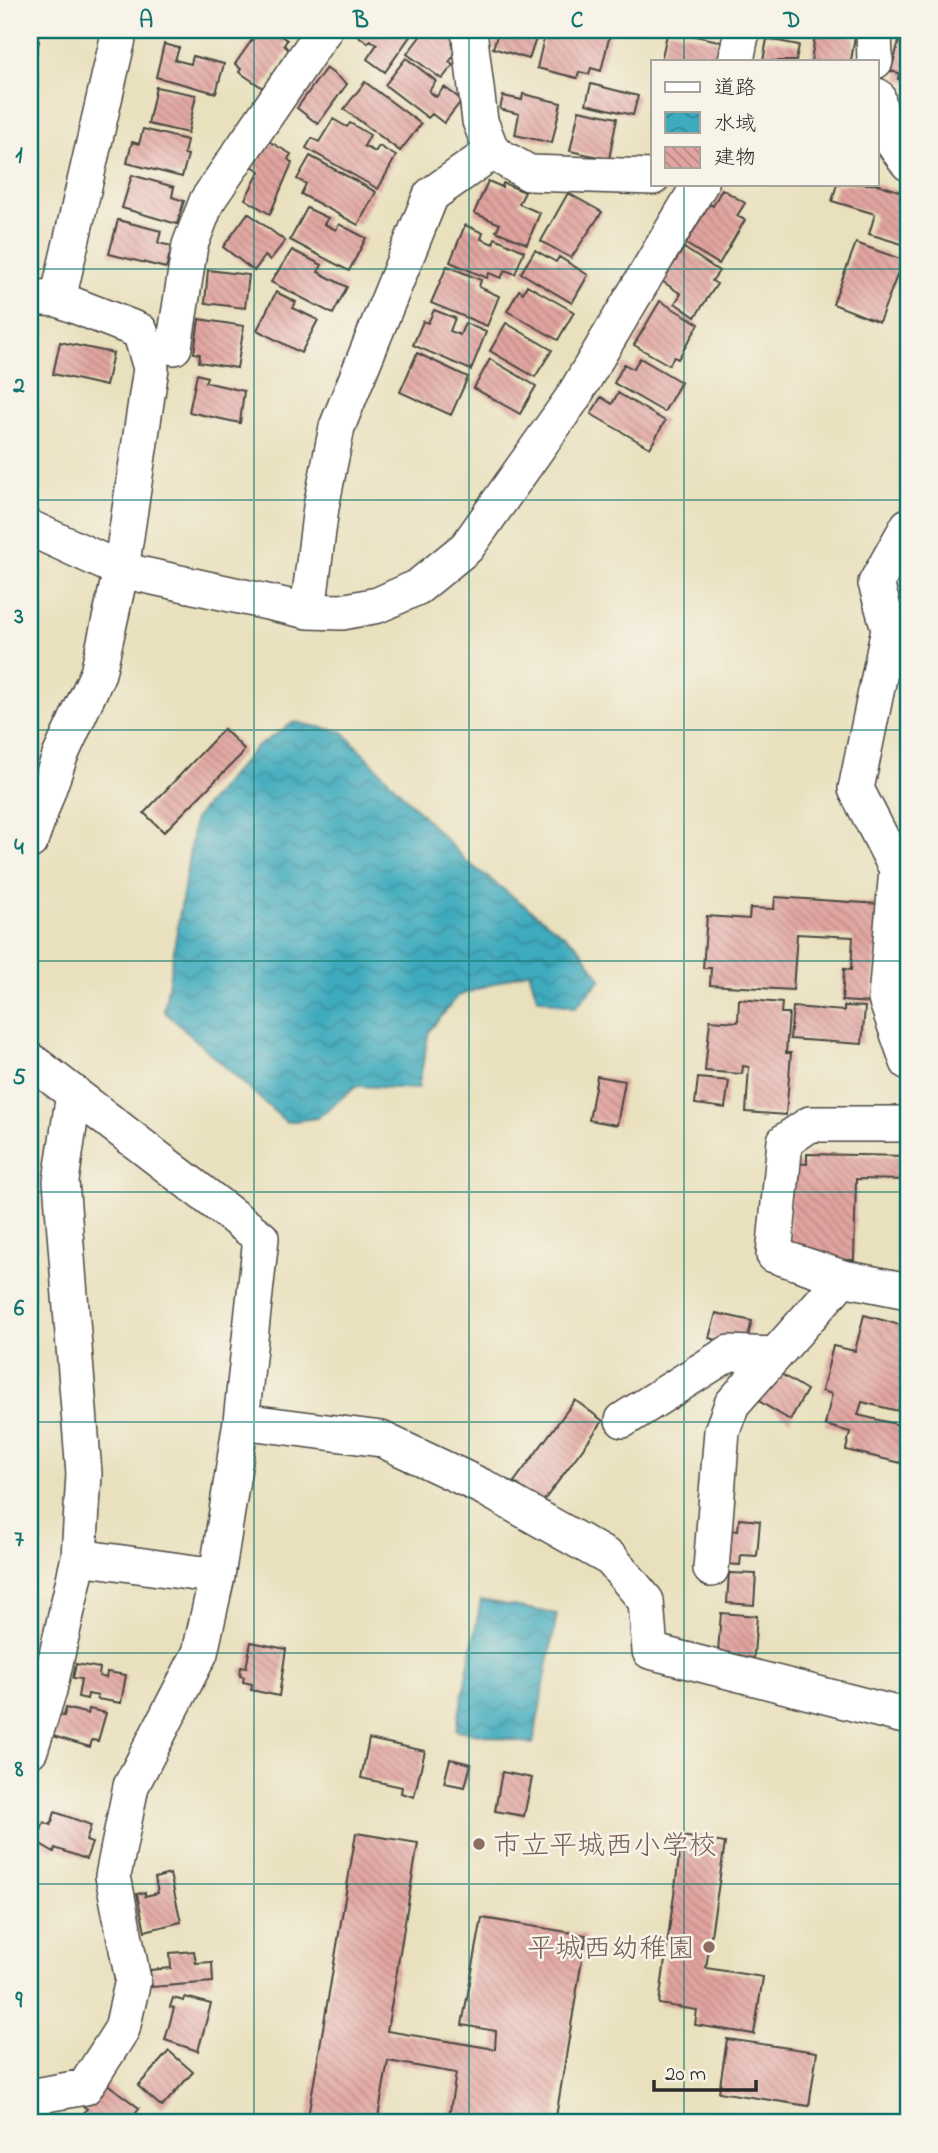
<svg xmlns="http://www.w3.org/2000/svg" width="938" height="2153" viewBox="0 0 938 2153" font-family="'Indie Flower','Klee One',sans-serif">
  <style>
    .water { fill: url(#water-waves); stroke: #346a74; stroke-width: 2 }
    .building { fill: url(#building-back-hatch) }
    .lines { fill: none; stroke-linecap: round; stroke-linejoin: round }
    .minor-casing { stroke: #484641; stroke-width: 38 }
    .minor { stroke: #fff; stroke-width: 35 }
    .grid { fill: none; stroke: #0f766e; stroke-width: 2; stroke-opacity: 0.55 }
    .education-dot { fill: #8d6e63; stroke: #f7f3e8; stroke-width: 2.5 }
    .labels { text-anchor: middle; stroke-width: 5; stroke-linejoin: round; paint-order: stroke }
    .education-label { font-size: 28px; fill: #785e54; stroke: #f7f3e8; text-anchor: start }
    .neatline { fill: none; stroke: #0f766e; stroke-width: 2.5 }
    .grid-label { font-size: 23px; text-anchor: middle; font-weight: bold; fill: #0f766e }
  </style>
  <defs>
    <pattern id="water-waves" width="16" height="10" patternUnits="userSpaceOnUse" patternTransform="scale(1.75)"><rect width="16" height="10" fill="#3eaabd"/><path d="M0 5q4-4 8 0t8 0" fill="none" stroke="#348b9a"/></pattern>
    <pattern id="building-back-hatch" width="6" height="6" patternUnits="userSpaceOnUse" patternTransform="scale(1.75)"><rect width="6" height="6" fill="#e2a4a0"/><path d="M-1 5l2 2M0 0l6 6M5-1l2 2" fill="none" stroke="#b78683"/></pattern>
  </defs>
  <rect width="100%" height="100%" fill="#f7f3e8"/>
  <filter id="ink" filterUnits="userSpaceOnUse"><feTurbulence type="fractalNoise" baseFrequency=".0143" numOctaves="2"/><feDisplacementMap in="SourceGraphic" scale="14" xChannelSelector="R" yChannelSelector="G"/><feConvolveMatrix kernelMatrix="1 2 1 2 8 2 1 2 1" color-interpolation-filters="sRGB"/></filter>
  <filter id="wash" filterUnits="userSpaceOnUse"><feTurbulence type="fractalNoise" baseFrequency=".00686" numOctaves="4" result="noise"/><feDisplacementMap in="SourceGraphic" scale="28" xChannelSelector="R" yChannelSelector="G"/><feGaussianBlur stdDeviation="1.57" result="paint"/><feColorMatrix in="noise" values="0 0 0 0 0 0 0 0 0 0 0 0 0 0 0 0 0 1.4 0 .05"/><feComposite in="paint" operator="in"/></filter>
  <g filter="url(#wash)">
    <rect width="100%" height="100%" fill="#e9e0bd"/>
    <path class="water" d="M294,722L343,732L466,861L577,945L601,979L575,1008L537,998L529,971L458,996L429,1031L418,1089L356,1086L317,1118L286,1122L164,1011L195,818L255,748Z
      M481,1600L557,1614L533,1744L456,1730Z"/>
    <g id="blocks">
      <path class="building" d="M259,30H272L287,40L284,45L289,50L263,88L239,72L241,69L235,64Z
        M359,30H403L411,35L385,72L367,59L377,44L370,40L368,43L356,34Z
        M425,30H450L448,32L458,40L453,48L457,52L449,62L453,65L442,79L407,54Z
        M499,30H539L529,59L493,48Z
        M546,30H611L601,71L591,68L589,74L579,72L577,78L537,68Z
        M668,30L723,42L718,61H661Z
        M816,30L855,36L851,61H811Z
        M902,30H908V82L898,79L899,73L891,71Z
        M30,39L39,41L31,75L30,74Z
        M767,39L799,45L796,61H763Z
        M164,44L179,48L175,60L191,64L193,56L224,64L216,93L156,77Z
        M406,58L436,81L429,91L436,97L444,87L462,100L444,123L432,114L428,118L385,85Z
        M326,68L347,84L318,124L297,108Z
        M365,82L421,124L400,151L344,109Z
        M591,84L638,96L633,115L586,104Z
        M156,87L196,95L188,133L148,124Z
        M523,94L561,103L552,143L515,135L519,114L500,109L503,96L522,100Z
        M908,103V130L895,120Z
        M30,109L36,110L31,133H30Z
        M579,110L617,118L609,159L570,151Z
        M333,119L347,127L350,123L370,135L364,146L375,152L379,146L396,156L378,189L306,148L312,138L319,142Z
        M143,129L187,140L184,154L188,155L182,177L127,163L132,142L139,144Z
        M265,139L291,154L288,159L292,163L270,214L245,199L260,171L250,165Z
        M310,156L376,192L358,225L301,194L306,184L297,179Z
        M132,175L174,187L172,197L184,201L177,224L122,208Z
        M488,181L502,187L503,183L525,192L519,204L540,213L527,244L496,231L500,224L474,213Z
        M837,184H877L908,194L903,218L908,219L905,245L869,234L875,214L832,201Z
        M722,189L745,203L737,216L745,220L719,264L686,244L709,204L713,206Z
        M568,193L602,212L571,258L541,241Z
        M307,208L328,218L324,224L336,230L339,224L366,238L349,271L290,240Z
        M248,213L285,241L270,260L265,256L254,271L223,247Z
        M118,220L161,231L158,243L172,246L166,268L109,254Z
        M465,225L483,233L481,239L493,244L495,238L524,251L515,274L505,270L501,278L489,273L487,278L450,262Z
        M856,243L903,260L879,322L833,304Z
        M684,248L719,271L712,281L717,284L695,317L675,303L681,294L662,281Z
        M292,250L322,265L318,272L347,287L333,314L271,282Z
        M535,250L556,262L559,257L588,275L572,303L521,273Z
        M447,266L481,280L479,287L499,296L487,326L431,303Z
        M208,270L249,275L245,308L205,303Z
        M527,285L574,312L558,340L507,311L519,290L523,293Z
        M276,292L296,302L293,308L318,320L301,353L257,330Z
        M660,301L699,324L678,359L674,357L669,365L634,345Z
        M434,310L455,318L450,331L460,335L465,323L486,332L471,370L413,345L423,321L428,323Z
        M199,319L244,326L237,368L199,362L200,354L194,353Z
        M506,323L552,350L535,377L490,351Z
        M60,342L113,353L106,386L53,374Z
        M417,353L468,377L451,415L400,392Z
        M640,358L681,382L664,412L614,383L624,364L633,369Z
        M490,359L536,386L520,414L474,388Z
        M197,374L207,377L205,382L244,391L240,423L189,412Z
        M618,393L665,421L650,448L591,414L601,397L612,404Z
        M224,729L244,749L242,754L164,832L144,813Z
        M775,897L879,904L872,1003L842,1001L844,969L851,970L853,937L797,934L793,990L710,985L711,968H703L707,916L749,919L750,908L774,909Z
        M739,999L782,1003L781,1013H789L786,1053H791L786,1115L746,1112L749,1067L743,1066L742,1074L705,1071L710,1020L738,1022Z
        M844,1006L865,1007L862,1044L790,1039L793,1007L844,1011Z
        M597,1076L625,1081L617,1125L589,1120Z
        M698,1078L729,1081L725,1108L695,1104Z
        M807,1154L908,1156V1180L856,1179L854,1260L815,1259V1250L789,1249L791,1163L807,1164Z
        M716,1313L752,1321L745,1347L709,1338Z
        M908,1314V1366L898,1411L862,1402L858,1415L908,1427L901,1463L846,1450L850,1432L825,1425L832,1394L822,1391L833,1346L855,1351L864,1315L904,1326Z
        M771,1368L807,1390L790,1420L754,1398Z
        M575,1400L603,1421L542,1503L514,1482Z
        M739,1519L760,1521L757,1556L741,1555L740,1565L724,1564L727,1530L738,1531Z
        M729,1573L756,1574L754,1605L727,1603Z
        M721,1613L757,1616L753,1667L717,1665Z
        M251,1642L286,1649L279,1696L251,1690L252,1684L243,1682L244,1677L240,1676L241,1667L246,1668Z
        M76,1664L100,1668L99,1676L106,1678L107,1672L126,1675L121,1703L97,1699L98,1696L88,1694L87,1699L78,1697L81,1679L73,1678Z
        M66,1708L88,1714L89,1709L106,1713L98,1741L92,1740L90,1747L53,1736L58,1715L64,1716Z
        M369,1739L425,1751L414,1797L401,1793L402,1787L361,1778Z
        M450,1759L471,1764L465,1787L444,1783Z
        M502,1772L532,1778L524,1816L495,1811Z
        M55,1812L91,1825L86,1841L92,1843L86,1859L55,1848L54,1852L37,1842L44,1822L51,1825Z
        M356,1833L418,1843L387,2031L495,2049L496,2031L462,2025L482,1918L586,1935L555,2123H448L456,2073L388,2061L377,2123H307Z
        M682,1836L725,1843L706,1968L763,1977L754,2034L695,2025L697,2010L659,2004Z
        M170,1874L181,1922L145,1931L137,1894L145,1892V1896L158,1893L155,1878Z
        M194,1951L196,1963L212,1962L213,1982L152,1987L150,1970L171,1968L170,1953Z
        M185,1997L211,2004L198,2051L165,2040L174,2008L170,2007L173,1998L184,2001Z
        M727,2039L817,2052L809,2106L719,2092Z
        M169,2051L193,2072L162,2107L138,2086Z
        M102,2080L139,2108L128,2123H96L83,2114L87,2109L74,2099Z"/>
    </g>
  </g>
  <g filter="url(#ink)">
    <use href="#blocks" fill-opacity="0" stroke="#484641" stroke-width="2"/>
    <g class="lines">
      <g class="minor-casing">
        <path id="minor" d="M469,30L480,121L492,152L529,173L653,177
          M874,30L875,61
          M736,61L742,30
          M877,96L883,129L908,163
          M30,297L58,299L120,30
          M174,347L190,245L207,201L324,30
          M908,526L876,583L889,629L856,789L897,869L886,999L908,1062
          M30,528L121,570L308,611L342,612L378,605L418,587L467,547L572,399L700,184
          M308,611L321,507L337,427L431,195L492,152
          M30,841L60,756L98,673L121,570L151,368L140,331L58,299
          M30,1060L261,1238L241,1421L217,1576L200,1653L131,1786L113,1876L133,1980L122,2029L85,2087L30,2097
          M908,1124H810L785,1141L774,1255L843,1278L908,1291
          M623,1420L729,1353L774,1355
          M241,1421L381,1439L485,1488L611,1559L646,1601L650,1651L908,1717
          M79,1557L217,1576
          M711,1569L722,1431L732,1404L843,1278
          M30,1750L49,1690L79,1557L84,1474L61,1181L74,1093"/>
      </g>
      <use href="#minor" class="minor"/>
    </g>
  </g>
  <path class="grid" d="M254,30V2123M469,30V2123M684,30V61M684,184V2123M30,269H908M30,500H908M30,730H908M30,961H908M30,1192H908M30,1422H908M30,1653H908M30,1884H908"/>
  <g class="education-dot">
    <circle cx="479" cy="1844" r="7"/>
    <circle cx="709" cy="1947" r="7"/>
  </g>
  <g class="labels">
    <g class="education-label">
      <text x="493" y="1854">市立平城西小学校</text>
      <text x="695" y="1957" text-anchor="end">平城西幼稚園</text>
    </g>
  </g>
  <rect width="938" height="2153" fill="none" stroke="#f7f3e8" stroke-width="77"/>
  <rect x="651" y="60" width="228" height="126" fill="#f7f3e8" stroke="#a5a39c" stroke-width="2"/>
  <rect x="665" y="82" width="35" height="10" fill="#ffffff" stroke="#a5a39c" stroke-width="2"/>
  <text x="714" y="94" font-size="21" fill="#2b2b2b">道路</text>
  <rect x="665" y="112" width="35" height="21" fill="url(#water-waves)" stroke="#a5a39c" stroke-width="2"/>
  <text x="714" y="130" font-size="21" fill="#2b2b2b">水域</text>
  <rect x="665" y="147" width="35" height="21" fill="url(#building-back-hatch)" stroke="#a5a39c" stroke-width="2"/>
  <text x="714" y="164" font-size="21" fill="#2b2b2b">建物</text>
  <path d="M654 2080v10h102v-10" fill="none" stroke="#2b2b2b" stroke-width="3.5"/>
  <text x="665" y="2080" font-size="21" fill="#2b2b2b" stroke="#f7f3e8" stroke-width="5" paint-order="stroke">20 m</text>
  <rect x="38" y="38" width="862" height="2076" class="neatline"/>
  <g class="grid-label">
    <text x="146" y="27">A</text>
    <text x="361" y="27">B</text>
    <text x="577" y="27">C</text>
    <text x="792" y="27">D</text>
    <text x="19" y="162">1</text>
    <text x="19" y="392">2</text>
    <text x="19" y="623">3</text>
    <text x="19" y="854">4</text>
    <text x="19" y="1084">5</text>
    <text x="19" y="1315">6</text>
    <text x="19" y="1546">7</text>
    <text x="19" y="1776">8</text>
    <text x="19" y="2007">9</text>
  </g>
</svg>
